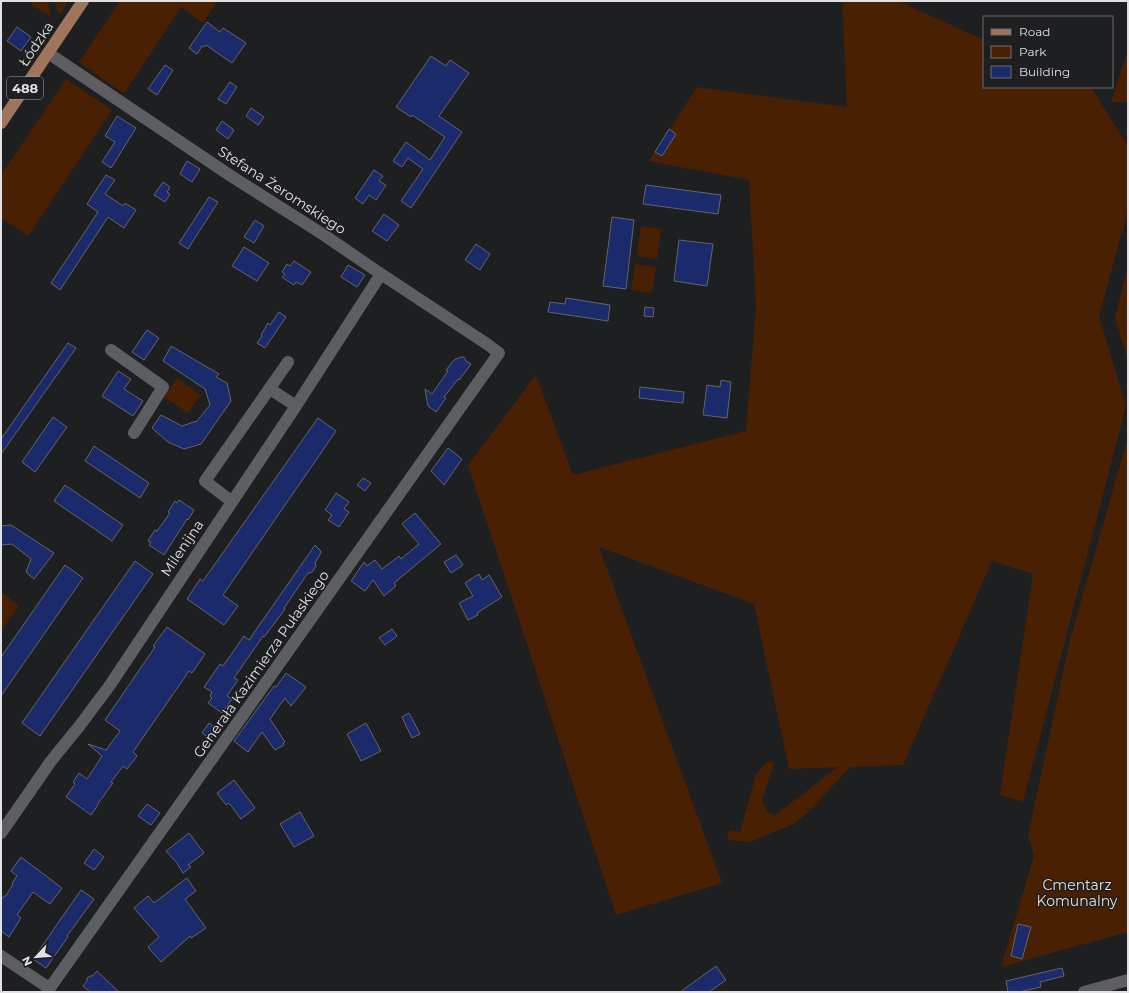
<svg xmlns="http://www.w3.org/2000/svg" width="1129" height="993" viewBox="0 0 1129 993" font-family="Montserrat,sans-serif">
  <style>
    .green { fill: #4a2003 }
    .building { fill: #1a2a6b; stroke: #646568 }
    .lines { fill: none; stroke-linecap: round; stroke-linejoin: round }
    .minor { stroke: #5d5e61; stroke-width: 12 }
    .secondary { stroke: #5d5e61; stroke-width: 12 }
    .primary { stroke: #a0755e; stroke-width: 12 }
    .labels { text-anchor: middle; stroke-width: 3; stroke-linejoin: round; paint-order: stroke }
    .shield { fill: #1e1f21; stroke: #a6a7a9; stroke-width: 1 }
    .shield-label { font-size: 13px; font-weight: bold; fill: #e1e1e3 }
    .street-label { font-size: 14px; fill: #e1e1e3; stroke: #1e1f21 }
    .park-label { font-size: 14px; fill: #f1dbd0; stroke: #1e1f21 }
  </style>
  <rect width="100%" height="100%" fill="#1e1f21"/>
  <path class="green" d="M32,1H48L51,17L32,5Z
    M55,1H68L61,14L57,11Z
    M120,1H218L203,23L181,7L124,94L79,62Z
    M842,1H898L984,40V87H1087L1093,90L1128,146V210L1099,316L1126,406L1023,802L1000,795L1033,574L992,561L903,765L850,767L811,810L794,824L749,842L729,840L727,833L731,830L740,832L756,774L768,761L774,763L762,800L767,812L775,815L838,767L789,769L754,604L599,547L722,883L616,915L468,465L536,375L573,475L746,431L756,307L749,180L649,161L697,87L847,107Z
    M1128,50V102H1111Z
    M66,79L112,110L28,236L1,218V175Z
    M641,226L661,229L657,259L637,256Z
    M635,264L656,267L652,293L631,290Z
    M1128,266V361L1115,317Z
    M177,378L201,395L188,413L164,397Z
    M1128,437V932L1001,967L1034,856L1028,835L1070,640Z
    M3,593L19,606L1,631V596Z"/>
  <path class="building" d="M207,22L220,32L223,28L246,43L232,63L206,45L204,47L202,46L197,54L189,48Z
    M17,27L31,37L21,51L7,41Z
    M431,56L446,66L450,60L469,73L439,116L462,132L411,208L401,201L423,169L408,158L402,167L393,161L406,142L430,160L445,137L412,115L411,117L396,107Z
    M165,65L173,70L157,95L148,89Z
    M230,82L237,87L226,104L218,99Z
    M251,108L264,117L258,125L246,116Z
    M117,116L136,128L111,168L102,162L115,142L105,136Z
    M222,121L234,130L228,139L216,130Z
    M669,129L676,134L662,156L655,152Z
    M187,161L200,169L192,182L180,174Z
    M374,170L383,176L379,181L386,185L376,200L369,195L363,204L355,198Z
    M106,175L115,180L105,194L123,206L125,203L136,210L124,228L108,217L60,290L51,283L98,212L87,204Z
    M163,182L170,187L167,192L170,194L165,202L154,195Z
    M646,185L721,195L718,214L643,204Z
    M209,197L218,202L188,249L179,243Z
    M384,214L399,225L387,241L372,231Z
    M612,217L634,220L626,289L603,286Z
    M255,220L264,226L254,243L244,237Z
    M679,240L713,244L707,286L674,281Z
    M476,244L490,254L480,270L465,260Z
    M244,247L269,263L257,281L232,266Z
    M294,261L311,272L302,285L296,282L294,285L282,277L285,274L282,272L287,264L290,266Z
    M348,265L365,275L357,287L341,277Z
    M566,298L610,305L608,321L548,312L550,302L565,304Z
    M645,307L654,308L653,317L644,316Z
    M279,312L286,317L265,348L257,343L262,336L261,335L268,323L270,325Z
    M147,330L159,338L144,360L132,352Z
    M68,343L76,348L1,454V439Z
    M171,346L219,374L216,377L227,383L231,401L201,444L184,449L168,442L152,428L161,415L182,426L197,421L210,405L205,389L163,361Z
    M461,357H464L466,361L471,364L459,380L458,379L444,397L446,398L436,412L428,406L425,389L432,394L448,371L446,370L454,360Z
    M118,371L131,379L124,389L143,401L133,416L102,396Z
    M721,380L731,382L727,418L703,415L707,385L720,387Z
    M640,387L684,392L683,403L639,398Z
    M53,417L67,427L35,472L22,462Z
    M318,418L336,431L223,595L238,606L224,625L187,599L200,579L203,581Z
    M94,446L149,483L140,498L85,461Z
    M448,448L462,459L444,485L431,471Z
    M363,478L371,483L365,491L357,485Z
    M65,485L123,525L112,541L54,501Z
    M336,493L349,502L344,509L349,512L339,527L328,520L332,515L325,510Z
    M179,500L194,510L188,520L187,519L164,555L149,545L151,542L148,541L155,530L157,531L170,513L168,512L175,501L177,503Z
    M415,513L441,544L394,583L396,586L384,596L373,580L365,591L351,581L364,562L367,566L375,560L382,569L399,556L401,559L419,544L402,524Z
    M11,525L54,553L34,579L26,572L31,559L12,544L1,545V526Z
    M315,545L320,550L321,553L315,563L316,566L312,572L308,573L284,608L285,609L264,637L263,636L234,678L238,680L227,696L232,699L222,713L208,703L212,698L210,696L212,692L204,687L220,664L223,666L244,636L249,640Z
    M456,555L463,565L451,573L444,562Z
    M135,561L153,574L40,736L22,723Z
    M65,565L83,578L1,696V657Z
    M479,574L482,580L489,575L502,597L477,613L478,615L468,620L459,603L473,596L465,583Z
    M167,627L205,654L192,673L189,671L133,752L137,756L127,769L123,766L111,782L113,783L97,805H98L91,815L66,797L75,784L73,782L79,773L87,779L102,756L88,744L106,750L120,731L105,720L155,647L153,646Z
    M392,629L397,636L385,645L379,638Z
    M286,673L306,687L291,706L285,698L270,719L285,742L283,743L284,745L275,750L262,732L248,752L234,741L274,686L276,687Z
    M409,713L420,734L412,738L402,717Z
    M209,723L217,729L210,739L202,733Z
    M366,723L381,751L361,761L347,734Z
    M234,780L255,808L241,819L229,803L226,805L217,793Z
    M147,804L160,813L151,825L138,816Z
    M300,812L314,836L294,847L280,824Z
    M189,833L204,853L188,865L191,867L183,873L177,863L166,851Z
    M94,849L104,857L94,870L84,863Z
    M21,857L62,888L50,904L33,892L17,915L21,918L9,937L1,931V900L4,896H6L13,884L12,883L17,876L11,871Z
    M187,878L196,891L185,899L206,928L191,938L190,936L161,962L148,947L159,937L134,908L148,896L154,903Z
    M81,890L94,899L67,936L68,937L46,968L33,959Z
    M1018,924L1031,927L1022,959L1011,956Z
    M716,966L726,980L709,992H680Z
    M1062,968L1064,976L1040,982L1041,987L1019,992H1008L1006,981Z
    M97,971L119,992H90L83,986L87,981V978L90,976H92Z"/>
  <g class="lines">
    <path class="minor" d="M111,350L163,387L134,433
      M270,389L296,406
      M231,501L205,481L288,362
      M1,833L51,761L81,724L110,685L296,406L381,274
      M1,956L49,988
      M47,992L499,353L487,344L381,274L324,235L231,176L48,53"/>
    <path class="secondary" d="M1084,992L1128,980"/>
    <path class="primary" d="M1,123L83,1"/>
  </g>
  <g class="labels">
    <rect class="shield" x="7" y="77" width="36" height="22" rx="3"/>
    <g class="shield-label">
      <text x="25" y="93">488</text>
    </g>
    <g class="street-label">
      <text transform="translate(36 44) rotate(-56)" y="5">Łódzka</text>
      <text transform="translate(282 190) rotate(33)" y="5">Stefana Żeromskiego</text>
      <text transform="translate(182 548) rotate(-56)" y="5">Milenijna</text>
      <text transform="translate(261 664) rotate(-55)" y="5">Generała Kazimierza Pułaskiego</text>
    </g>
    <g class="park-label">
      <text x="1077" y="890">Cmentarz<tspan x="1077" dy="16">Komunalny</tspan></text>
    </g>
  </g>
  <rect width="1129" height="993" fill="none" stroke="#e1e1e3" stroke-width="4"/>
  <rect x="983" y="16" width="130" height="72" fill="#1e1f21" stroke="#6c6d6f"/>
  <rect x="991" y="29" width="20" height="6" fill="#a0755e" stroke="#6c6d6f"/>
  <text x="1019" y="36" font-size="12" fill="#e1e1e3">Road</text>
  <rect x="991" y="46" width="20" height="12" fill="#4a2003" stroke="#6c6d6f"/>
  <text x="1019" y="56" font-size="12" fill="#e1e1e3">Park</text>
  <rect x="991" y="66" width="20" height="12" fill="#1a2a6b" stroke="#6c6d6f"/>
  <text x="1019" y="76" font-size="12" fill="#e1e1e3">Building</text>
  <g transform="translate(36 957) rotate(244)" stroke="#1e1f21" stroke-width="3" paint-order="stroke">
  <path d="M0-3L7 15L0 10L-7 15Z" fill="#e1e1e3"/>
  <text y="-6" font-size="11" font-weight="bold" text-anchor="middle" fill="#e1e1e3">N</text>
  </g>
</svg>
